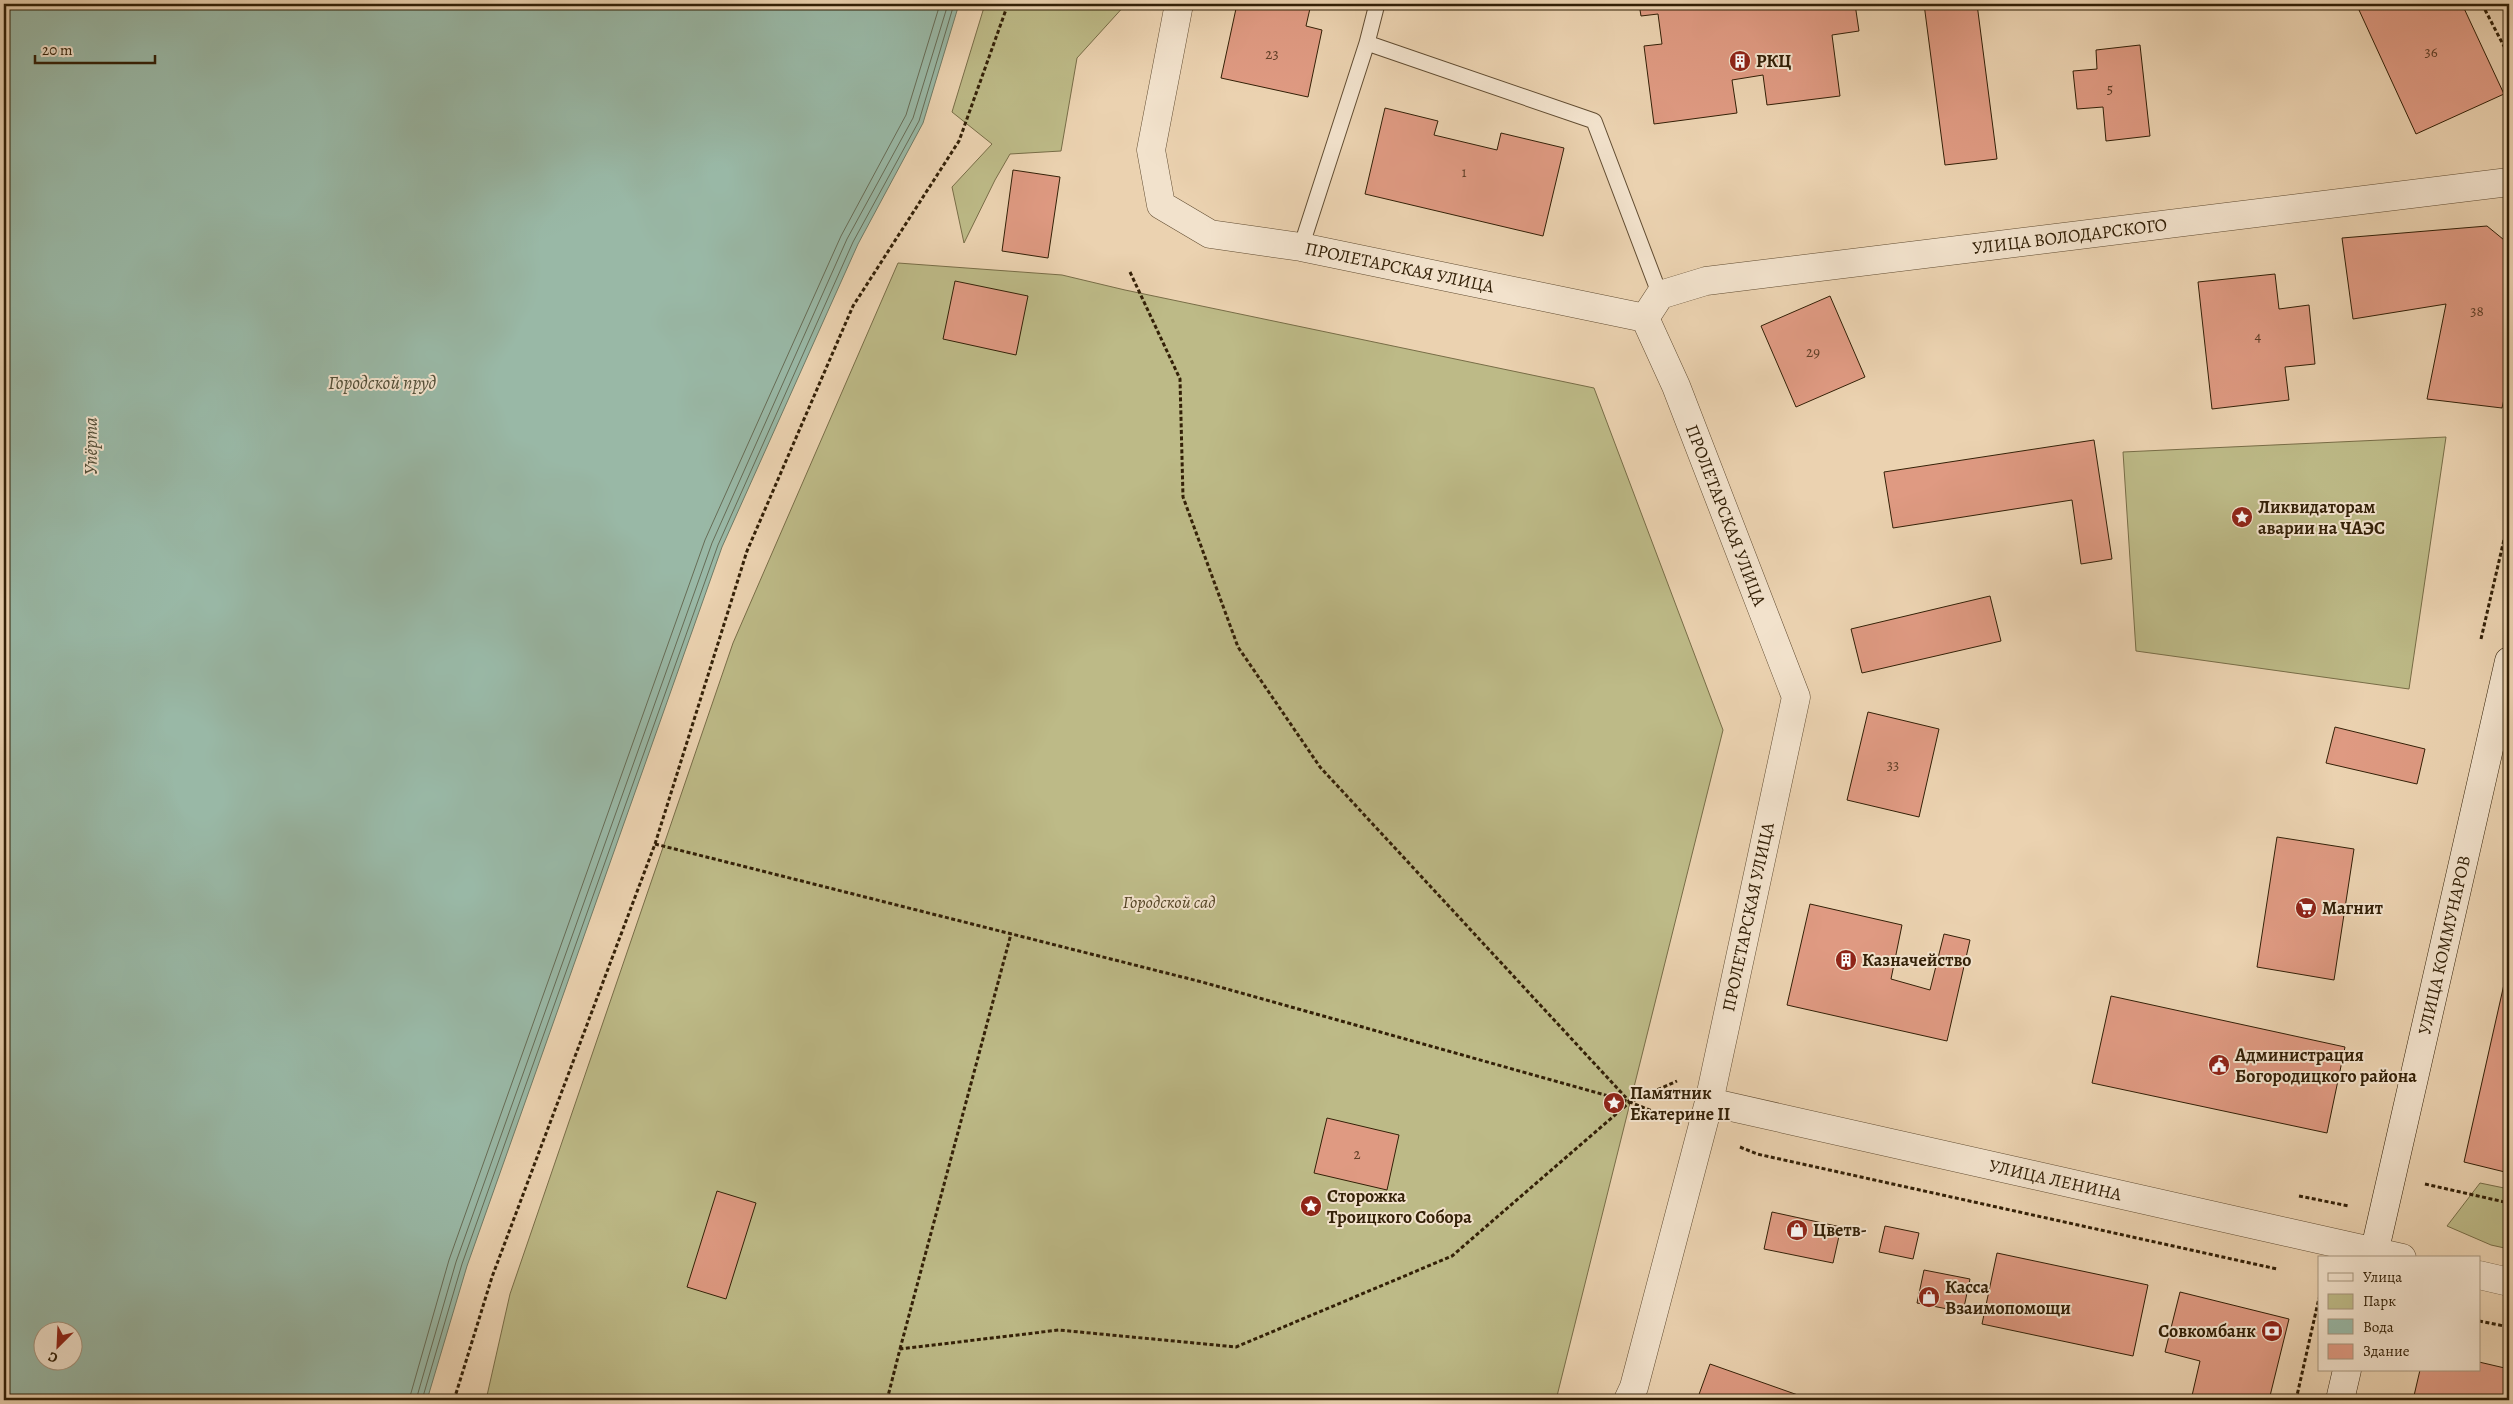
<svg xmlns="http://www.w3.org/2000/svg" width="2513" height="1404" viewBox="0 0 2513 1404" font-family="Alegreya,serif">
  <style>
    .green { fill: #bdba87; stroke: #786d47 }
    .water { fill: #99b8a6; stroke: #707b66; fill-rule: evenodd }
    .lines { fill: none; stroke-linecap: round; stroke-linejoin: round }
    .shore { stroke: #666c56; stroke-width: 1 }
    .building { fill: #df9a82; stroke: #332007 }
    .lane-casing { stroke: #614c31; stroke-width: 17 }
    .street-casing { stroke: #614c31; stroke-width: 29 }
    .secondary-casing { stroke: #332007; stroke-width: 29 }
    .path { stroke: #332007; stroke-width: 3; stroke-dasharray: 4 2.5; stroke-linecap: butt }
    .lane { stroke: #f2e2cc; stroke-width: 15 }
    .street { stroke: #f2e2cc; stroke-width: 28 }
    .secondary { stroke: #f2e2cc; stroke-width: 28 }
    .labels { text-anchor: middle; stroke-width: 4; stroke-linejoin: round; paint-order: stroke }
    .number-label { font-size: 15px; fill: #5e3e26 }
    .poi-label { font-size: 18px; font-weight: bold; fill: #332007; stroke: #f2e2cc; text-anchor: start }
    .street-label { font-size: 18px; fill: #332007; stroke: #f2e2cc }
    .park-label { font-size: 18px; font-style: italic; fill: #564627; stroke: #f2e2cc }
    .water-label { font-size: 19px; font-style: italic; fill: #524e37; stroke: #f2e2cc }
  </style>
  <rect width="100%" height="100%" fill="#ebd2b0"/>
  <filter id="stains"><feTurbulence type="fractalNoise" baseFrequency=".004" numOctaves="4"/><feColorMatrix values="0 0 0 0 .2 0 0 0 0 .09 0 0 0 0 .02 0 0 0 .5 -.17"/></filter>
  <radialGradient id="worn" r=".72"><stop offset=".6" stop-color="#630" stop-opacity="0"/><stop offset="1" stop-color="#630" stop-opacity=".3"/></radialGradient>
  <path class="green" d="M985,4H1126L1077,58L1061,151L1010,154L995,180L964,243L952,187L992,144L952,112Z
    M898,263L1062,275L1125,290L1594,388L1723,730L1556,1400H486L510,1294L733,643Z
    M2446,437L2409,689L2136,651L2123,452Z
    M2480,1183L2509,1189V1249L2491,1245L2447,1226Z"/>
  <path class="water" d="M4,4H959L923,123L858,244L722,547L467,1266L427,1400H4ZM42,1332H72V1362H42Z"/>
  <g class="lines">
    <path class="shore" d="M409,1400L449,1260L705,540L841,236L906,115L940,4
      M416,1400L456,1262L712,543L847,239L913,118L948,4
      M422,1400L462,1264L718,545L853,242L919,121L954,4"/>
  </g>
  <path class="building" d="M1237,4H1311L1306,26L1322,30L1308,97L1221,78Z
    M1639,4H1855L1859,31L1832,35L1840,96L1767,105L1763,75L1732,80L1737,113L1654,124L1644,46L1662,44L1658,14L1641,16Z
    M1924,4H1977L1997,159L1945,165Z
    M2372,4H2462L2504,94L2416,134L2359,10Z
    M2140,45L2150,136L2106,141L2103,107L2077,109L2073,71L2097,69L2096,50Z
    M1385,108L1438,121L1434,135L1497,150L1501,133L1564,148L1543,236L1365,194Z
    M1013,170L1060,177L1048,258L1002,251Z
    M2487,226L2509,244V377L2502,408L2427,399L2446,304L2353,319L2342,238Z
    M2275,274L2279,309L2309,305L2315,364L2285,367L2289,400L2212,409L2198,282Z
    M955,281L1028,296L1016,355L943,339Z
    M1830,296L1865,377L1796,407L1761,326Z
    M2094,440L2112,559L2081,564L2072,500L1893,528L1884,472Z
    M1990,596L2001,641L1862,673L1851,629Z
    M1868,712L1939,729L1919,817L1847,800Z
    M2335,727L2425,749L2417,784L2326,763Z
    M2277,837L2354,849L2334,980L2257,967Z
    M1810,904L1902,925L1891,979L1930,990L1944,934L1970,940L1947,1041L1787,1005Z
    M2509,962V1173L2464,1162Z
    M2111,996L2345,1047L2327,1133L2092,1083Z
    M1327,1118L1399,1135L1387,1190L1314,1173Z
    M717,1191L756,1203L726,1299L687,1287Z
    M1772,1212L1841,1227L1833,1263L1764,1249Z
    M1885,1226L1919,1233L1913,1259L1879,1252Z
    M1997,1253L2148,1285L2133,1356L1982,1324Z
    M1924,1270L1970,1279L1963,1312L1917,1303Z
    M2180,1292L2289,1319L2269,1400H2191L2200,1361L2165,1352Z
    M2479,1362L2509,1369V1400H2413L2420,1370H2479Z
    M1710,1364L1812,1400H1697Z"/>
  <g class="lines">
    <g class="lane-casing">
      <path id="lane" d="M1367,43L1594,121L1660,295
        M1301,247L1367,43L1377,4"/>
    </g>
    <g class="street-casing">
      <g id="street">
        <path id="s1" d="M1179,4L1151,150L1161,205L1210,234L1301,247L1645,318L1676,386L1796,697L1709,1102L1634,1387L1628,1400"/>
        <path id="s2" d="M1645,318L1660,295L1706,281L2509,182"/>
        <path id="s3" d="M1709,1102L2402,1258"/>
        <path d="M2479,1275L2509,1282"/>
      </g>
    </g>
    <g class="secondary-casing">
      <g id="secondary">
        <path id="s4" d="M2373,1258L2509,661"/>
        <path d="M2340,1400L2347,1370"/>
      </g>
    </g>
    <path class="path" d="M2482,4L2509,56
      M1130,272L1180,379L1183,497L1238,647L1320,767L1630,1102
      M2481,639L2509,518
      M655,844L1202,982L1630,1102L1669,1118
      M1740,1147L1757,1154L2277,1269
      M2425,1184L2509,1203
      M2299,1196L2349,1206
      M2479,1321L2509,1327
      M900,1349L1011,934
      M454,1400L492,1277L655,844L747,551L853,306L959,141L1008,4
      M887,1400L900,1349L1059,1330L1236,1347L1452,1256L1630,1102L1677,1081
      M2296,1400L2319,1298"/>
    <use href="#lane" class="lane"/>
    <use href="#street" class="street"/>
    <use href="#secondary" class="secondary"/>
  </g>
  <defs>
    <g id="building-disc" transform="scale(1.125)"><circle r="9.5" fill="#8f2418" stroke="#f2e2cc"/><path d="M-4-6H4V6H1V3H-1V6H-4ZM-2.5-4.3h1.7v1.8h-1.7ZM.8-4.3h1.7v1.8H.8ZM-2.5-1h1.7V.8h-1.7ZM.8-1h1.7V.8H.8Z" fill="#fff"/></g>
    <g id="sight-disc" transform="scale(1.125)"><circle r="9.5" fill="#8f2418" stroke="#f2e2cc"/><path d="M0-6L1.8-2.2L6-1.7L2.9 1.2L3.7 5.4L0 3.3L-3.7 5.4L-2.9 1.2L-6-1.7L-1.8-2.2Z" fill="#fff"/></g>
    <g id="supermarket-disc" transform="scale(1.125)"><circle r="9.5" fill="#8f2418" stroke="#f2e2cc"/><path d="M-6-5.5h2.5l.6 2H6L4.5 2H-2.5L-4.4-4H-6ZM-1.5 3.2a1.3 1.3 0 1 0 .1 0ZM3 3.2a1.3 1.3 0 1 0 .1 0Z" fill="#fff"/></g>
    <g id="civic-disc" transform="scale(1.125)"><circle r="9.5" fill="#8f2418" stroke="#f2e2cc"/><path d="M-.6-6.5H3V-4.5H.6V-3L4-1V1h2V6H-6V1h2V-1L-.6-3ZM-1.2 2.5V6h2.4V2.5Z" fill="#fff"/></g>
    <g id="shop-disc" transform="scale(1.125)"><circle r="9.5" fill="#8f2418" stroke="#f2e2cc"/><path d="M-5-2.5h2.3a2.7 3.5 0 0 1 5.4 0H5L5.5 6h-11ZM-1.5-2.5h3a1.5 2.3 0 0 0-3 0Z" fill="#fff"/></g>
    <g id="bank-disc" transform="scale(1.125)"><circle r="9.5" fill="#8f2418" stroke="#f2e2cc"/><path d="M-6-4H6V4H-6ZM0-2.3a2.3 2.3 0 1 0 0 4.6a2.3 2.3 0 1 0 0-4.6Z" fill="#fff"/></g>
  </defs>
  <g fill-rule="evenodd">
    <use href="#building-disc" x="1740" y="61"/>
    <use href="#sight-disc" x="2242" y="517"/>
    <use href="#supermarket-disc" x="2306" y="908"/>
    <use href="#building-disc" x="1846" y="960"/>
    <use href="#civic-disc" x="2219" y="1065"/>
    <use href="#sight-disc" x="1614" y="1103"/>
    <use href="#sight-disc" x="1311" y="1206"/>
    <use href="#shop-disc" x="1797" y="1230"/>
    <use href="#shop-disc" x="1929" y="1297"/>
    <use href="#bank-disc" x="2272" y="1331"/>
  </g>
  <g class="labels">
    <g class="number-label">
      <text x="2431" y="57">36</text>
      <text x="1272" y="59">23</text>
      <text x="2110" y="94">5</text>
      <text x="1464" y="177">1</text>
      <text x="2477" y="316">38</text>
      <text x="2258" y="341">4</text>
      <text x="1813" y="357">29</text>
      <text x="1893" y="770">33</text>
      <text x="1357" y="1159">2</text>
    </g>
    <g class="poi-label">
      <text x="1756" y="67">РКЦ</text>
      <text x="2258" y="513">Ликвидаторам<tspan x="2258" dy="21">аварии на ЧАЭС</tspan></text>
      <text x="2322" y="914">Магнит</text>
      <text x="1862" y="966">Казначейство</text>
      <text x="2235" y="1061">Администрация<tspan x="2235" dy="21">Богородицкого района</tspan></text>
      <text x="1630" y="1099">Памятник<tspan x="1630" dy="21">Екатерине II</tspan></text>
      <text x="1327" y="1202">Сторожка<tspan x="1327" dy="21">Троицкого Собора</tspan></text>
      <text x="1813" y="1236">Цветв-</text>
      <text x="1945" y="1293">Касса<tspan x="1945" dy="21">Взаимопомощи</tspan></text>
      <text x="2256" y="1337" text-anchor="end">Совкомбанк</text>
    </g>
    <g class="street-label">
      <text dy="6" stroke="none"><textPath href="#s2" startOffset="442">УЛИЦА ВОЛОДАРСКОГО</textPath></text>
      <text dy="6" stroke="none"><textPath href="#s1" startOffset="454">ПРОЛЕТАРСКАЯ УЛИЦА</textPath></text>
      <text dy="6" stroke="none"><textPath href="#s1" startOffset="918">ПРОЛЕТАРСКАЯ УЛИЦА</textPath></text>
      <text transform="translate(1748 917) rotate(-78)" y="6">ПРОЛЕТАРСКАЯ УЛИЦА</text>
      <text dy="6" stroke="none"><textPath href="#s4" startOffset="321">УЛИЦА КОММУНАРОВ</textPath></text>
      <text dy="6" stroke="none"><textPath href="#s3" startOffset="355">УЛИЦА ЛЕНИНА</textPath></text>
    </g>
    <g class="park-label">
      <text x="1169" y="908">Городской сад</text>
    </g>
    <g class="water-label">
      <text x="382" y="389">Городской пруд</text>
      <text transform="translate(90 446) rotate(-90)" y="7">Упёрта</text>
    </g>
  </g>
  <rect width="2513" height="1404" fill="none" stroke="#ebd2b0" stroke-width="20"/>
  <rect x="5" y="5" width="2503" height="1394" fill="none" stroke="#332007" stroke-width="2.5"/>
  <rect x="10" y="10" width="2493" height="1384" fill="none" stroke="#332007"/>
  <rect x="2318" y="1256" width="162" height="115" fill="#f2e2cc" stroke="#a6947d"/>
  <rect x="2328" y="1273" width="25" height="8" fill="#f2e2cc" stroke="#a6947d"/>
  <text x="2363" y="1282" font-size="15" fill="#332007">Улица</text>
  <rect x="2328" y="1294" width="25" height="15" fill="#bdba87" stroke="#a6947d"/>
  <text x="2363" y="1306" font-size="15" fill="#332007">Парк</text>
  <rect x="2328" y="1319" width="25" height="15" fill="#99b8a6" stroke="#a6947d"/>
  <text x="2363" y="1332" font-size="15" fill="#332007">Вода</text>
  <rect x="2328" y="1344" width="25" height="15" fill="#df9a82" stroke="#a6947d"/>
  <text x="2363" y="1356" font-size="15" fill="#332007">Здание</text>
  <g transform="translate(58 1346) rotate(204)"><circle r="24" fill="#f2e2cc" stroke="#a6947d"/>
  <path d="M0-4L9 19L0 12L-9 19Z" fill="#8f2418"/>
  <text y="-8" font-size="14" font-weight="bold" text-anchor="middle" fill="#332007">С</text>
  </g>
  <path d="M35 55v8h120v-8" fill="none" stroke="#332007" stroke-width="2.5"/>
  <text x="42" y="55" font-size="15" fill="#332007" stroke="#f2e2cc" stroke-width="4" paint-order="stroke">20 m</text>
  <rect width="100%" height="100%" filter="url(#stains)"/>
  <rect width="100%" height="100%" fill="url(#worn)"/>
</svg>
